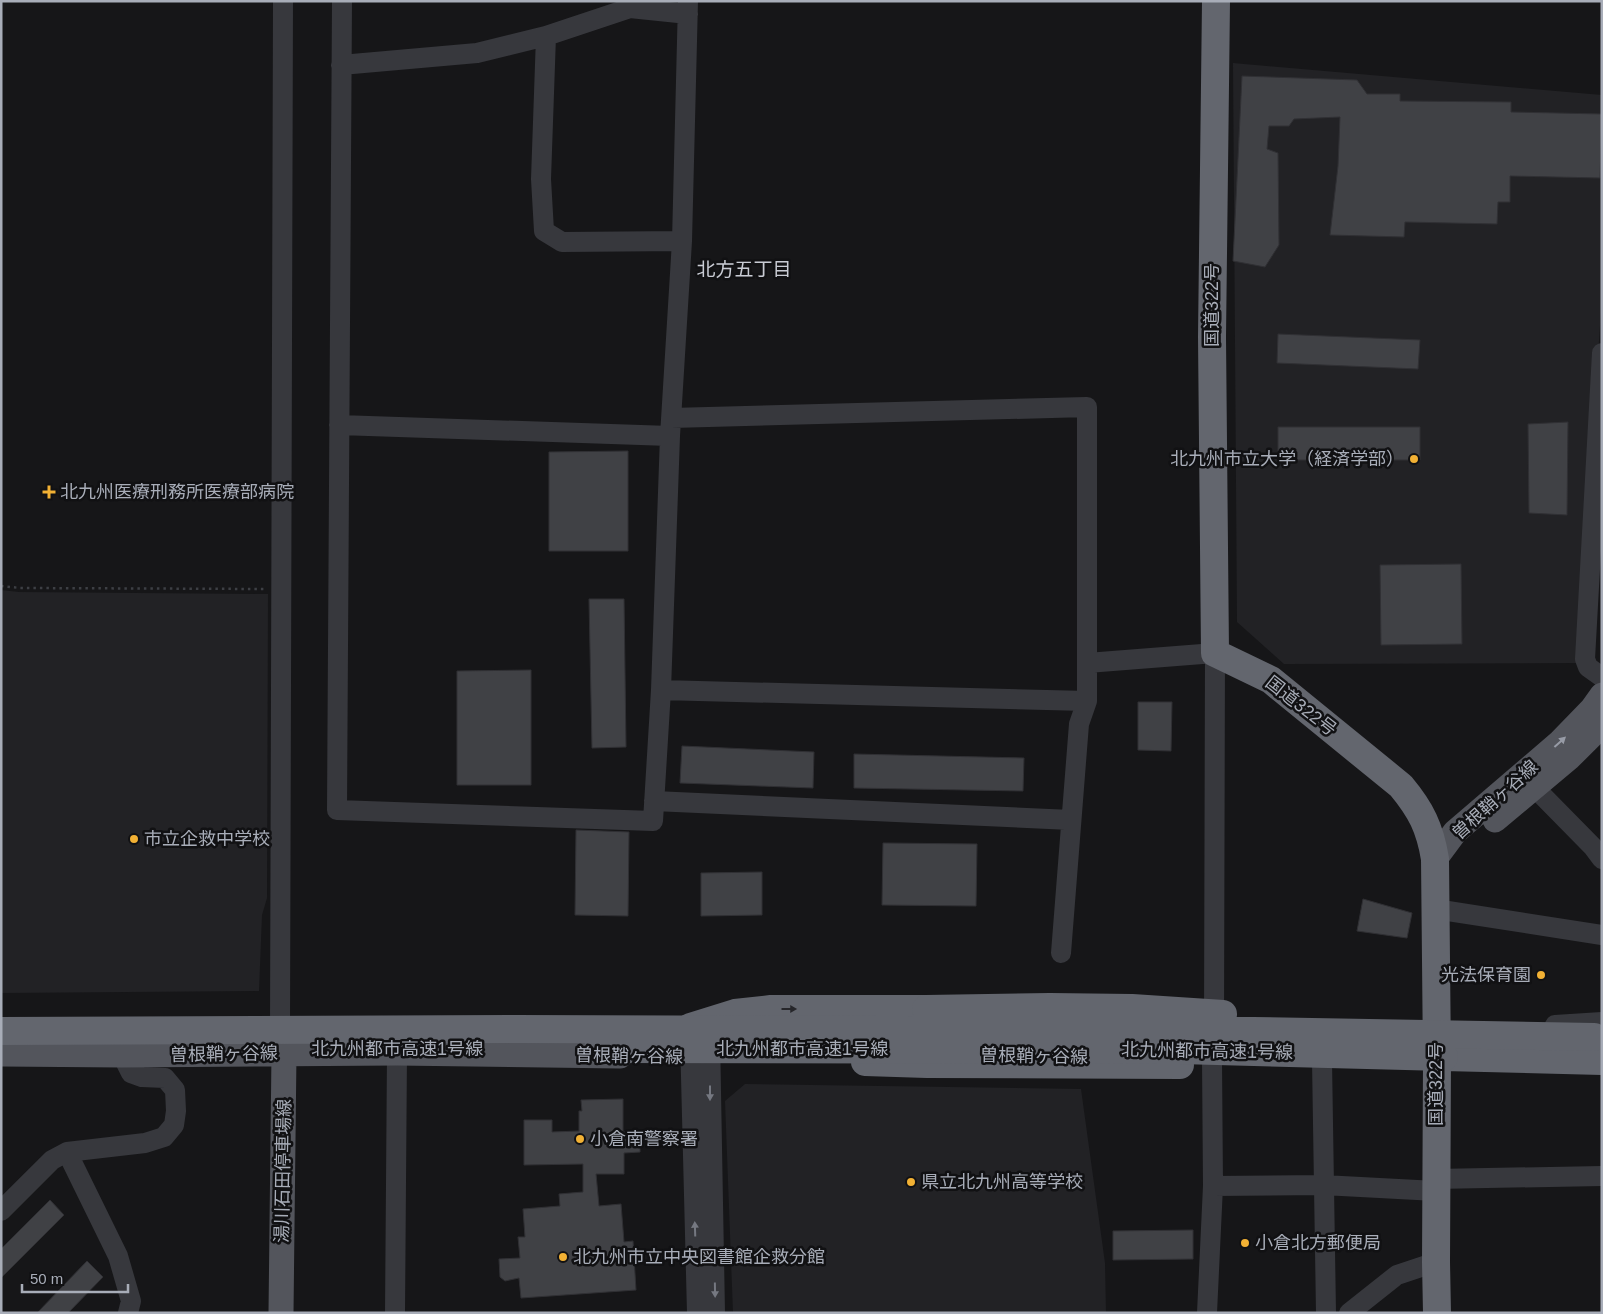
<svg xmlns="http://www.w3.org/2000/svg" width="1603" height="1314" viewBox="0 0 1603 1314" font-family="Helvetica,'Noto Sans JP',sans-serif">
  <style>
    .built { fill: #222225 }
    .building { fill: #404145; stroke: #303034 }
    .lines { fill: none; stroke-linecap: round; stroke-linejoin: round }
    .path { stroke: #3d3f44; stroke-width: 2.5; stroke-dasharray: 2.5 4; stroke-linecap: butt }
    .minor { stroke: #37383d; stroke-width: 20 }
    .major { stroke: #53555c; stroke-width: 25 }
    .highway { stroke: #63666e; stroke-width: 28 }
    .highway-bridge { stroke: #63666e; stroke-width: 28 }
    .oneway { fill: #979ba6 }
    .oneway2 { fill: #26262a }
    .oneway3 { fill: #757881 }
    .poi-dot { fill: #f2b134; stroke: #111113; stroke-width: 2 }
    .labels { text-anchor: middle; stroke-width: 5; stroke-linejoin: round; paint-order: stroke }
    .street-label { font-size: 18px; fill: #a8adb8; stroke: #111113 }
    .poi-label { font-size: 18px; fill: #a8adb8; stroke: #111113; text-anchor: start }
    .neighbourhood-label { font-size: 19px; fill: #c9ccd4; stroke: #111113 }
  </style>
  <rect width="100%" height="100%" fill="#161618"/>
  <path class="built" d="M1233,63L1602,95V295L1578,663L1284,664L1237,622Z
    M1,590L19,592L268,594L267,898L262,915L259,991L1,993Z
    M745,1084L1081,1089L1105,1263L1106,1313H733L725,1101Z"/>
  <path class="building" d="M1242,76L1357,80L1367,94H1400V101L1511,102V112L1602,114L1600,178L1510,176V202H1498L1497,224L1405,222L1404,237L1330,235L1338,166L1340,117L1294,119L1289,126H1269L1267,149L1278,153L1279,245L1265,267L1233,261Z
    M1278,334L1420,340L1418,369L1277,363Z
    M1568,422L1567,515L1529,513L1528,424Z
    M1278,427H1420V460H1278Z
    M628,451V551H549V452Z
    M1461,564L1462,644L1381,645L1380,565Z
    M589,599H624L626,747L592,748Z
    M531,670V785H457V671Z
    M1138,702H1172L1171,751L1138,750Z
    M682,746L814,752L813,788L680,783Z
    M854,754L1024,758L1023,791L854,788Z
    M576,830L629,832L628,916L575,915Z
    M883,843L977,844L976,906L882,905Z
    M762,872V915L701,916V873Z
    M1363,899L1412,913L1407,938L1357,931Z
    M623,1099V1132H640V1152L624,1153V1174H596L599,1206L621,1204L624,1242L633,1241L636,1290L521,1298L519,1278L505,1281L500,1277L499,1259L520,1258L518,1237H525L523,1209L560,1206L559,1194L583,1192V1164L524,1165V1120H552V1132L579,1131V1111H582L581,1100Z
    M50,1200L64,1215L1,1278V1249Z
    M1193,1230V1259L1113,1260V1231Z
    M87,1261L103,1277L68,1313H37Z"/>
  <g class="lines">
    <path class="path" d="M1,586L20,588L265,589"/>
    <path class="minor" d="M342,1L337,810L653,821L661,690L670,436L682,241L688,1
      M546,36L541,179L544,231L562,242L682,241
      M341,65L477,53L546,36L630,8L688,14
      M1602,353L1585,659L1588,667L1602,677
      M671,418L1087,407V701L1079,724L1061,953
      M339,425L670,436
      M1087,663L1215,653L1214,1024L1212,1060L1213,1186L1207,1313
      M661,690L1087,701
      M1535,788L1593,847L1602,859
      M654,801L1071,820
      M1435,909L1602,935
      M1555,1025L1602,1022
      M280,1029L283,1
      M710,1036L715,1313
      M690,1037L697,1313
      M1322,1060L1326,1313
      M67,1152L118,1256L131,1301L128,1313
      M1435,1179L1602,1176
      M1213,1186L1323,1185L1436,1191
      M1,1211L52,1160L67,1152L145,1143L164,1137L174,1125L176,1111L175,1090L165,1078L142,1077L131,1073L122,1055
      M395,1313L397,1053
      M1349,1313L1397,1275L1436,1262"/>
    <path class="major" d="M1495,820L1569,758L1602,725
      M1435,859L1455,832L1560,742L1592,709L1602,695
      M281,1036L284,1053L281,1313
      M1,1054L122,1055L397,1053L620,1056"/>
    <path class="highway" d="M1216,1L1212,337L1215,653L1271,680L1401,786C1421,810 1430,828 1435,859L1437,1062L1436,1262L1437,1313
      M690,1027L735,1013L771,1009H926
      M1444,1057L1602,1061
      M865,1062L927,1064L1180,1065"/>
    <path class="highway-bridge" d="M926,1009L1050,1007L1132,1008L1223,1014
      M1,1031L514,1029L1253,1031L1594,1037
      M598,1049L1180,1050L1444,1057"/>
  </g>
  <defs><path id="oneway-solid" d="M-6-.8H1V-3.2L6.5 0L1 3.2V.8H-6Z" transform="scale(1.25)"/></defs>
  <use class="oneway" href="#oneway-solid" transform="translate(1560 742) rotate(-42)"/>
  <use class="oneway2" href="#oneway-solid" transform="translate(789 1009)"/>
  <g class="oneway3">
    <use href="#oneway-solid" transform="translate(710 1093) rotate(90)"/>
    <use href="#oneway-solid" transform="translate(695 1229) rotate(-92)"/>
    <use href="#oneway-solid" transform="translate(715 1290) rotate(89)"/>
  </g>
  <g class="poi-dot">
    <circle cx="1414" cy="459" r="5"/>
    <path d="M46.5 484.5h5v5h5v5h-5v5h-5v-5h-5v-5h5z"/>
    <circle cx="134" cy="839" r="5"/>
    <circle cx="1541" cy="975" r="5"/>
    <circle cx="580" cy="1139" r="5"/>
    <circle cx="911" cy="1182" r="5"/>
    <circle cx="1245" cy="1243" r="5"/>
    <circle cx="563" cy="1257" r="5"/>
  </g>
  <g class="labels">
    <g class="street-label">
      <text transform="translate(1212 305) rotate(-90)" y="6">国道322号</text>
      <text transform="translate(1301 706) rotate(38)" y="6">国道322号</text>
      <text transform="translate(1495 800) rotate(-42)" y="6">曽根鞘ヶ谷線</text>
      <text x="397" y="1055">北九州都市高速1号線</text>
      <text x="802" y="1055">北九州都市高速1号線</text>
      <text transform="translate(1207 1051) rotate(1)" y="6">北九州都市高速1号線</text>
      <text transform="translate(224 1054) rotate(-1)" y="6">曽根鞘ヶ谷線</text>
      <text transform="translate(629 1056) rotate(1)" y="6">曽根鞘ヶ谷線</text>
      <text transform="translate(1034 1056) rotate(1)" y="6">曽根鞘ヶ谷線</text>
      <text transform="translate(1436 1084) rotate(-90)" y="6">国道322号</text>
      <text transform="translate(283 1171) rotate(-89)" y="6">湯川石田停車場線</text>
    </g>
    <g class="poi-label">
      <text x="1404" y="465" text-anchor="end">北九州市立大学（経済学部）</text>
      <text x="60" y="498">北九州医療刑務所医療部病院</text>
      <text x="144" y="845">市立企救中学校</text>
      <text x="1531" y="981" text-anchor="end">光法保育園</text>
      <text x="590" y="1145">小倉南警察署</text>
      <text x="921" y="1188">県立北九州高等学校</text>
      <text x="1255" y="1249">小倉北方郵便局</text>
      <text x="573" y="1263">北九州市立中央図書館企救分館</text>
    </g>
    <g class="neighbourhood-label">
      <text x="744" y="276">北方五丁目</text>
    </g>
  </g>
  <rect width="1603" height="1314" fill="none" stroke="#a8adb8" stroke-width="5"/>
  <path d="M22 1284v8h106v-8" fill="none" stroke="#a8adb8" stroke-width="2.5"/>
  <text x="30" y="1284" font-size="15" fill="#a8adb8" stroke="#111113" stroke-width="4" paint-order="stroke">50 m</text>
</svg>
